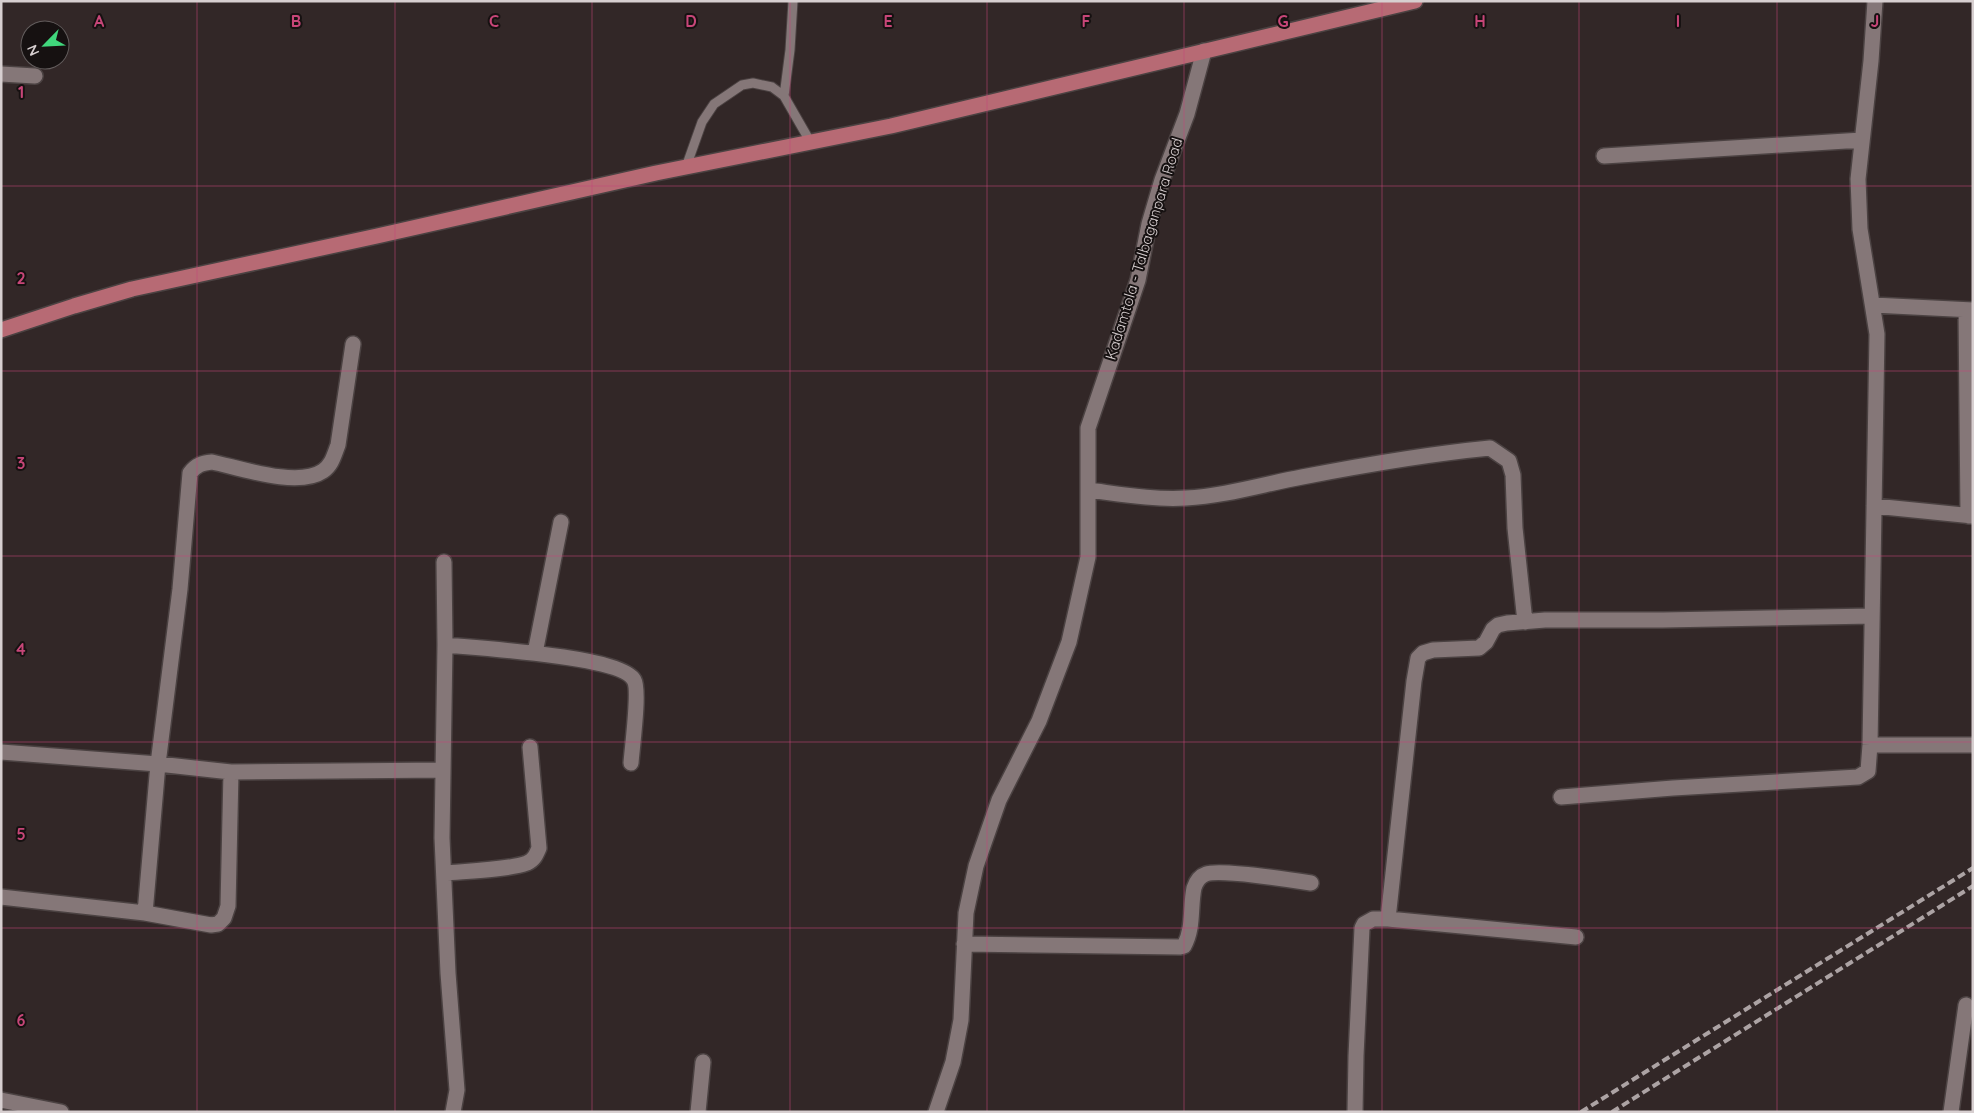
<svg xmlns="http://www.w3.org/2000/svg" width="1974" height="1113" viewBox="0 0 1974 1113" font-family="Quicksand,sans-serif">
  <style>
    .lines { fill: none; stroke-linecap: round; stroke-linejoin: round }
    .lane-casing { stroke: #4b4242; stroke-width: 11 }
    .street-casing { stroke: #4b4242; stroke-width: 18 }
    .primary-casing { stroke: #4b4242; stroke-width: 18 }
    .lane { stroke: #857778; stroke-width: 9 }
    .street { stroke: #857778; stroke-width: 15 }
    .primary { stroke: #b76a74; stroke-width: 15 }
    .rail { stroke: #aca3a4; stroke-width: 4; stroke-dasharray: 8 4; stroke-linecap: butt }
    .grid { fill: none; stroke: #c74678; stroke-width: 1; stroke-opacity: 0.55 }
    .labels { text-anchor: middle; stroke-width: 4; stroke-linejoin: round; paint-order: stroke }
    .street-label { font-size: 15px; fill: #d7cfd0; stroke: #161111 }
    .grid-label { font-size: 16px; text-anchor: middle; font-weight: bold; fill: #c74678; stroke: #161111; stroke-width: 4; stroke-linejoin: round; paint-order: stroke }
  </style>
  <rect width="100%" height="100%" fill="#322727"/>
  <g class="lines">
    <g class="lane-casing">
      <path id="lane" d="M784,96L790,50L793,1
        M686,167L702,122L714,104L742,85L753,83L772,87L784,96L811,143"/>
    </g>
    <g class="street-casing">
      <path id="street" d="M1,74L35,76
        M1604,156L1862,140
        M1873,305L1973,310
        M1966,310L1968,516
        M1088,490C1120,494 1154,500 1186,498C1225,496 1264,484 1302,477C1364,465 1428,454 1490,448L1509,461L1513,475L1515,528L1525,622
        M1874,506L1973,516
        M444,562L445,645L442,838L448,973L457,1090L453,1112
        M445,645C475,648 621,656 634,680C640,690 632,748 631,763
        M535,653L561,522
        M1870,745H1973
        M1,752L158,764L231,772L228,906L224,918L218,924L211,925L145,913
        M231,772L443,770
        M1561,797L1673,788L1858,777L1868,771L1870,745L1877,334L1860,229L1858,179L1871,61L1875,1
        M444,873C466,871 508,870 527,863C534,860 536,855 539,848L530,747
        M1,897L145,913L158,764L180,589L190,473C196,465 202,463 212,462C240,468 298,488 323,471C332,465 334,455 338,445L353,344
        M1388,919L1576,937
        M964,944L1180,947L1184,946C1194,928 1190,907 1194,888C1196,882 1200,876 1206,874C1220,869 1292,880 1311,883
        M1,1100L61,1112
        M698,1112L703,1062
        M936,1112L953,1062L961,1020L966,913L976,866L999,800L1039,721L1069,642L1088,557V428L1138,280L1149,224L1162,180L1187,114L1204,51
        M1355,1112L1356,1056L1362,928L1364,924L1373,919H1388L1414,681L1418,658L1423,653L1433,650L1479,648L1486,642L1493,629L1498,625L1507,623L1545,620H1663L1872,616
        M1951,1112L1966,1005"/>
    </g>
    <g class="primary-casing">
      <path id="primary" d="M1,330L74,306L132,289L377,236L656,173L891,126L1415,1"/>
    </g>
    <use href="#lane" class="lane"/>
    <use href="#street" class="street"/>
    <use href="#primary" class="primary"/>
    <path class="rail" d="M1581,1112L1973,868
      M1612,1112L1973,886"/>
  </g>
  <path class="grid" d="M197,1V1112M395,1V1112M592,1V1112M790,1V1112M987,1V1112M1184,1V1112M1382,1V1112M1579,1V1112M1777,1V1112M1,186H1973M1,371H1973M1,556H1973M1,742H1973M1,928H1973"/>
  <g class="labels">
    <g class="street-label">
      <text transform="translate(1144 249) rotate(-73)" y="5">Kadamtola - Talbaganpara Road</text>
    </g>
  </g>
  <g class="grid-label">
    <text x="99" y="27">A</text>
    <text x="296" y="27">B</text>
    <text x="494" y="27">C</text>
    <text x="691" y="27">D</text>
    <text x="888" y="27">E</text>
    <text x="1086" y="27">F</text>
    <text x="1283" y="27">G</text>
    <text x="1480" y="27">H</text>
    <text x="1678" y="27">I</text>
    <text x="1875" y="27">J</text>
    <text x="21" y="98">1</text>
    <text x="21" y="284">2</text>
    <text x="21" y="469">3</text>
    <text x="21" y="655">4</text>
    <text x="21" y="840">5</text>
    <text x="21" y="1026">6</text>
  </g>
  <rect width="1974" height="1113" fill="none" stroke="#d7cfd0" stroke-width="5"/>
  <g transform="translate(45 45) rotate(246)"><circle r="24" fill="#161111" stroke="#635d5d"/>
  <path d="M0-4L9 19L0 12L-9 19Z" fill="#40d77c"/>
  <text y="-8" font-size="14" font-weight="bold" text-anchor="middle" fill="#d7cfd0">N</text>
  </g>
</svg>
